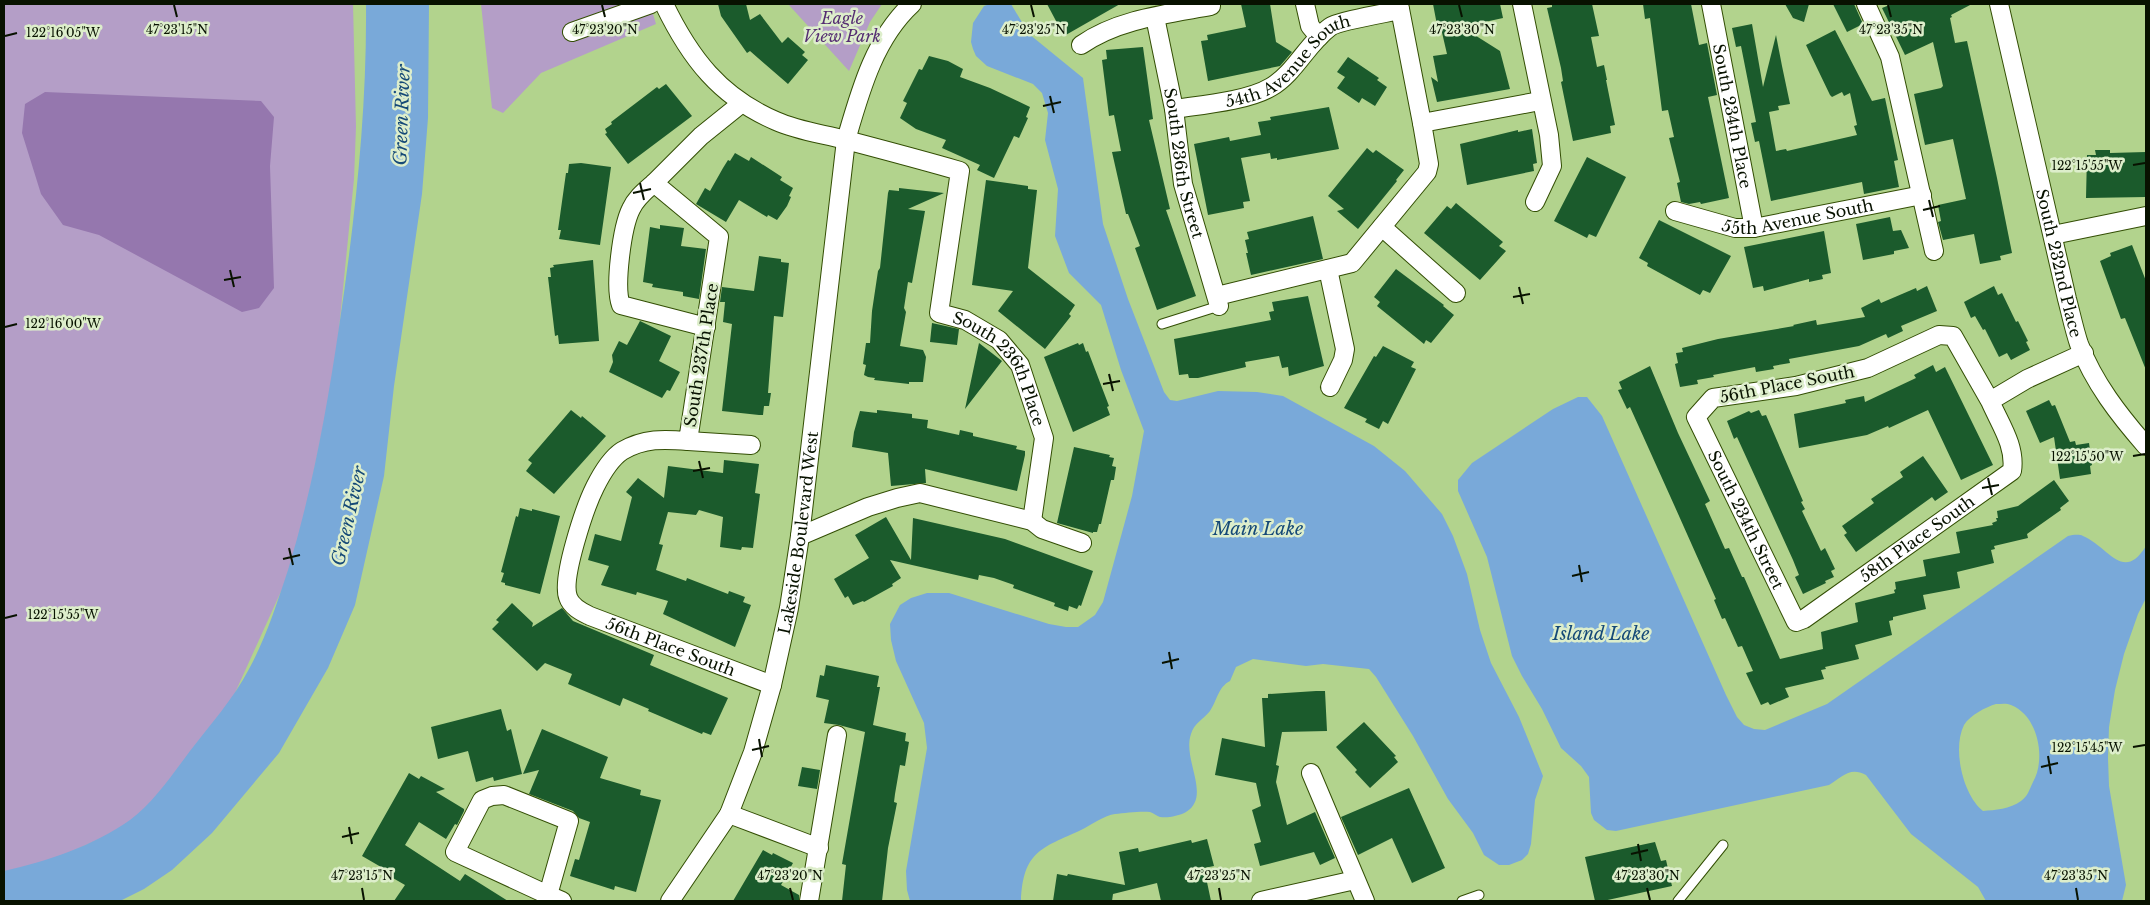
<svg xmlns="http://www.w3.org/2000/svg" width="2150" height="905" viewBox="0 0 2150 905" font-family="'Libre Baskerville',serif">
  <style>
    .green { fill: #b49ec7 }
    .forest { fill: #9577ae }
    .water { fill: #79a9d9; fill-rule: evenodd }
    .building { fill: #1b5b2c }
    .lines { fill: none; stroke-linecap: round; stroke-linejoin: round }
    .service-casing { stroke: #334e04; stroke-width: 11 }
    .minor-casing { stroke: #334e04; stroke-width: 20 }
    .service { stroke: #fff; stroke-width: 9 }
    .minor { stroke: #fff; stroke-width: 18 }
    .ticks { fill: none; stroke: #081200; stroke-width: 2 }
    .labels { text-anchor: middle; stroke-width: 5; stroke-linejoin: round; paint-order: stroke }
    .park-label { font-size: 16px; font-style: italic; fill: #552d72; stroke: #ddeecb }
    .street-label { font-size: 16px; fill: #081200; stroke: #ddeecb }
    .water-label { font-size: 18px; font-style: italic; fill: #154977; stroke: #ddeecb }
    .ticks-label { font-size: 12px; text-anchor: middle; fill: #081200; stroke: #ddeecb; stroke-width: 5; stroke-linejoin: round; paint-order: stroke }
  </style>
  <rect width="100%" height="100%" fill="#b2d38d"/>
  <path class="green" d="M4,4H353L356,127L354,179L338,339L332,384L302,528L283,587L230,704L151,805L119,830L40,866L4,872Z
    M481,4H650L656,24L541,73L503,113L492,108Z
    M788,4H882L870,22L849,71Z"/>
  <path class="forest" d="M45,92L261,101L274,117L270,166L274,288L259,308L242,312L99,235L63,225L41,194L22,133L25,104Z"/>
  <path class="water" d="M366,4H429L428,118L422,194L394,386L384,476L355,605L328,668L279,753L212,833L172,870L144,889L120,901H4V871C48,861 93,846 130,820C154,802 172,775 190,751C210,725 234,698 249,669C266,638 277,603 288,570C312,491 327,409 339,327C355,220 367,112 366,4Z
    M990,4H1011L1029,34L1083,78L1103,224L1128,299L1164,392L1170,400L1177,401L1218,391L1257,392L1283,396L1374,446L1405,471L1442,514L1453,536L1467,574L1480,630L1491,663L1519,717L1543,776L1535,800L1531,844L1528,854L1522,860L1509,865H1499L1484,855L1473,833L1448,799L1413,736L1376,677L1369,669L1323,664L1306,666L1253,659L1236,667L1230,681C1218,687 1217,701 1210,711C1203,720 1194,723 1191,734C1182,760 1212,796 1186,812C1179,816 1168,818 1160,817C1157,816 1153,813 1150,812C1140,811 1125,813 1115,814C1105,815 1091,825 1081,830C1042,848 1023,851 1021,901H910L907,890L906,871L927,748L924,723L896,661L891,640L890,624L900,605L911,598L927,593H949L1049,624L1066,627H1078L1095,615L1103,602L1132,496L1144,431L1121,370L1101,305L1069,273L1055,236L1058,189L1045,140L1048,113L1042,93L1033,84L987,66L976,56L973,49L971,42L973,23L984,6Z
    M1578,397H1587L1602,416L1726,695L1737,717L1744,725L1754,729L1765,730L1827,704L2068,536C2073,535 2079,534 2083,536C2109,547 2123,583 2146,546V598L2138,614L2124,654L2115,690L2109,727L2108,758L2109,786L2126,885L2122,901H1986L1978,887L1911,834L1866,775C1850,766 1842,777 1829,785L1616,831L1607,830L1594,820L1591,813L1589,777L1581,766L1561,748L1542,709L1522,676L1512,656L1487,557L1458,491V480L1472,463L1553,409ZM1996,704C2001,704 2007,703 2011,705C2039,716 2046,760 2033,782C2029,790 2028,796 2021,801C2010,809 1995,810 1983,811C1963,795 1952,749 1964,725C1970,715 1986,707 1996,704Z"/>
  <path class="building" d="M718,4H746L750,20L760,14L782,43L788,37L805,52L802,55L808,60L788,84L750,51L747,53L721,16Z
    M1047,4H1120L1064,36Z
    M1241,4H1270L1276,42L1292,52L1280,66L1208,81L1201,41L1208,40L1207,35L1246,27Z
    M1433,4H1500L1503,18L1462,27L1500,51L1510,89L1437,102L1431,77L1438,82L1433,56L1447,54L1440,24L1437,25Z
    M1552,4H1592L1599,36L1591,37L1597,67L1604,65L1607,80H1606L1615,125L1610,126L1611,133L1573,141L1561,82L1563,81L1561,68L1547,8L1552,7Z
    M1643,4H1691L1699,45L1707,43L1717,95L1708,97L1729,198L1701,204L1700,202L1689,204L1681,202L1677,183L1680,182L1669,138L1674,137L1668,110L1662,111L1650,18L1645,19Z
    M1785,4H1809L1804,22L1793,18Z
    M1833,4H1854L1863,24L1847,32Z
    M1892,4H1972L1951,15L1952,17L1950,18L1955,43L1967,41L1997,178L2012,253L2000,256L2001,260L1980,264L1974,234L1943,240L1938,222L1941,221L1938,205L1966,199L1953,139L1925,145L1914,94L1941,88L1943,86L1933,42L1905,55L1882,8Z
    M1752,24L1763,87L1776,35L1782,66L1790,104L1778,106L1779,110L1769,112L1776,151L1786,149L1787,151L1857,135L1854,126L1857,125L1850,93L1844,96L1842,92L1832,97L1830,95L1806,45L1835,30L1872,101L1885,98L1898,160L1894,161L1899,187L1864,194L1862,182L1771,201L1759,141L1755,142L1751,123L1756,122L1741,46L1736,47L1732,28Z
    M1143,47L1153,119L1149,120L1170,209L1166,210L1196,296L1157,310L1135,248L1140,246L1128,214H1126L1112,152L1121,151L1114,115L1109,116L1102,60L1107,59L1106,50Z
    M929,56L948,61L963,69L960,77L990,88L1030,107L1026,117L1028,118L1019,138L1014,136L994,178L977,170L980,165L942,148L946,140L916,129L900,118L907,103L903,101L919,69L922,70Z
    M1348,57L1379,78L1377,80L1387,87L1375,106L1362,98L1359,103L1337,88L1345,77L1337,72Z
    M666,84L692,116L628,164L605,134L607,133L605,129L612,124L611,122L657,87L659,89Z
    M1329,107L1339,149L1277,160V158L1271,159L1270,153L1241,158L1250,201L1243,202L1244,208L1208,215L1194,144L1229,137L1230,141L1261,135L1258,122L1271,120L1270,117Z
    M1532,129L1537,163L1533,164L1534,171L1467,185L1460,144L1518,130V132Z
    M1367,148L1373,153L1376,150L1404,170L1396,180L1397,181L1358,229L1337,211L1344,209L1328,196Z
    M2095,150H2110V153L2146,152V197L2086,198L2087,155H2096Z
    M735,153L749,161L751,157L782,177L780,180L793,188L789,196L791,197L787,206L777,220L768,215L767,217L739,200L726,222L696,204L705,188L710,191L723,168L728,160L730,161Z
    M1587,157L1626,177L1596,237L1589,234L1587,238L1554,221Z
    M581,163L611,167L600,245L559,239L561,230H558L566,173H568L569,164Z
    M986,180L1028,186V189L1037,190L1028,268L1075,305L1069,314L1071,316L1045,349L998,311L1013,291L972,285Z
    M899,188L944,193L908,209L925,211L912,283L908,282L904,308L906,312L900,346L923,350L926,357L923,382H909V384L874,380L875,378L868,377L864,375L866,365L863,364L866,343H870L872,311L878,271L880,268L888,193L889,190L899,191Z
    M1456,203L1503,242L1499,246L1506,251L1480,280L1424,233L1447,206L1451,209Z
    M1313,216L1323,259L1251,275L1246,253H1248L1245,240L1249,239L1247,232Z
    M1890,217L1893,231L1901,230L1909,248L1894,251V254L1863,260L1856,224Z
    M1659,220L1731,256L1710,293L1703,290L1700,295L1647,266L1648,263L1639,258Z
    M660,225L684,228L681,246L706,249L699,299L683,296V292L652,287L653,284L643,282L650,227L660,229Z
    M1824,231L1831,273L1822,275L1823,279L1809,282V279L1764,291L1763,286L1753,288L1744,247Z
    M2132,245L2146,281V370L2125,318L2121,319L2100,261L2111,256L2110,253Z
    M759,256L781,259V262L789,263L783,317L774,316L768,393H771L769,406H764L763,415H759L722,411L732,324L723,322L725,302H720L722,287L754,291Z
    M593,260L599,341L559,344L558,335L555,336L548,277H551L550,268L554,267L553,265Z
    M1396,269L1444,305L1443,306L1454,315L1431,343L1426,340L1424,344L1377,306L1380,302L1374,297Z
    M1927,286L1937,311L1901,326L1903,331L1888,338L1886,334L1859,346L1789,359L1790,363L1773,366L1774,369L1756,372L1755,367L1713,375L1714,377L1697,380L1698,384L1680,387L1675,364L1678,363L1676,353L1683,352L1682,348L1718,339L1794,326L1793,325L1816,320L1817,325L1865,317L1861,308L1879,299L1881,303L1916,288L1917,291Z
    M1994,286L1998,295L2002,293L2016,322L2018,321L2028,341L2026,342L2030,350L2011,360L2007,353L1999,357L1985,329L1983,330L1975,316L1971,318L1964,302Z
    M1308,296L1324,366L1289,376L1288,367L1282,368L1279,356L1245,362L1246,367L1198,378H1189L1188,374L1179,375L1174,339L1271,320L1269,312L1274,311L1272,302Z
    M640,321L671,336L659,361L680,372L670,391L667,390L662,398L609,372L613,362L612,355L619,341L627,345Z
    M932,323L959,329L957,345L930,342Z
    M979,343L1002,361L965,409Z
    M1078,343L1079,345L1083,343L1086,352L1088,351L1109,406L1107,407L1110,415L1073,432L1044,357Z
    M1383,346L1414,362L1411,367L1416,369L1388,424L1383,421L1379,429L1365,422L1367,419L1344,408L1374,356L1376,357Z
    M1933,365L1936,372L1945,367L1993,465L1961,480L1928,410L1889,428L1888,426L1867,435L1799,448L1794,414L1846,403L1845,400L1864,396L1865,402L1916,378L1914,375Z
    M1650,366L1678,433L1710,501L1705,504L1725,549L1729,548L1742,577H1744L1780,659L1823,649L1821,632L1858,622L1855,603L1895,593L1894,590L1896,589L1895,582L1926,576L1923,560L1960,553L1956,532L1993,525L1992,523L1997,521L1996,518H1998L1997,511L2018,506L2054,480L2069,501L2060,508L2061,510L2027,534L2028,538L1994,546L1995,549L1991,550L1994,563L1957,572L1960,588L1923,595L1926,609L1893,617V620L1889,621L1892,635L1855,645L1859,659L1825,667L1826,669L1821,670L1824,679L1785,688L1789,697L1770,705L1768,702L1761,705L1746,673L1753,671L1742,646L1738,647L1725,618L1722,619L1714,600L1716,599L1675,507L1630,407L1627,409L1618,390L1622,389L1619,382Z
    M2049,400L2052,406L2055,405L2070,442L2075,441L2076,445L2089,443L2092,465L2090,466L2091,474L2060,479L2054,437L2040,443L2026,411Z
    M571,410L581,418L582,416L606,436L554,494L526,471L532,463L528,460Z
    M877,410L912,414V418L928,420L927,428L959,435L960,430L973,433V436L1017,446L1016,449L1025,451V455L1017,491L925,469L926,483L891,486L888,453L852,447L854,432L860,411L877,413Z
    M1759,410L1762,416L1766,415L1803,501L1801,502L1805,509L1802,511L1821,551L1825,548L1835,569L1831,571L1834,577L1825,581L1826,583L1803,594L1795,577L1799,575L1793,560L1737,437L1734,439L1727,421L1749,411L1751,413Z
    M1074,447L1110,455L1109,457L1114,458L1112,466L1116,467L1114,480H1111L1101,524H1099L1097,532H1093V533L1057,523Z
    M1923,456L1948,492L1935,501L1932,497L1856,552L1844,535L1847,533L1842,526L1874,503L1871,499L1903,477L1900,472Z
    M724,460L759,464L755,493L760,494L753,548L742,547L741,550L720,547L723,517L699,510L696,515L668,512L659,544L663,545L656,570L686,581L687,578L728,594L729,591L745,597L743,602L751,605L735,647L663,614L668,601L637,592L636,595L601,585L609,566L588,560L595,534L621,541L632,497L626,492L638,478L664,498L668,466L723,473Z
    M520,508L532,511V509L560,516L540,594L505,585V583L501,582L504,573L501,572L516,516L518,517Z
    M886,517L911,560L913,518L1005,539L1093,571L1081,606L1079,605L1077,609L1069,606L1068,611L1054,606L1055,603L1013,588L1014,585L994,578L979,575L978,580L890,560L901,578L892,584L893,586L864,602L863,601L853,605L848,596L845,598L834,579L869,558L855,535Z
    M512,603L533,623L532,627L562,608L573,621L654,655L650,665L728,698L711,735L703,732L702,734L648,711L649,709L623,698L620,706L568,684L572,674L545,663L537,671L492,629L499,622L496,620Z
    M826,665L879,676L877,687H880L873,725L906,733L905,741L909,742L905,766L900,765L895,794L894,802L897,803L888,848L882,901H842L846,865L842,864L865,732L839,725L824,723L829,700L816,697L820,675L824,676Z
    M1316,691H1325L1327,731L1282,732L1276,765L1279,766L1276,782L1287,825L1315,812L1335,858L1320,865L1314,852L1260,866L1254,844L1261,842L1252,810L1261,806L1256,783L1215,775L1222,738L1265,747L1262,698H1268V694Z
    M501,709L507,731L511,729L522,774L494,781L493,777L476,782L468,751L438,759L431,727Z
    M1364,722L1396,756L1394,757L1398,762L1370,788L1355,772L1357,770L1336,747Z
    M542,729L608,757L600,778L641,790L640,795L661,800L636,892L615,886L614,890L570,876L575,859L579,860L590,822L579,818L573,811L529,794L539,770L523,774Z
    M802,767L820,770L817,789L798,786Z
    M409,773L419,779L421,776L445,789L436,792L464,809V811L457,825L455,824L446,839L419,822L405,845L460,881L465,874L508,901H394L405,885L379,870L381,867L362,856Z
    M1409,788L1445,868L1412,883L1392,838L1358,855L1341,817Z
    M1207,839L1214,866L1204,868L1211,901H1161L1157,883L1113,894L1112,901H1053L1057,874L1067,876L1068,874L1125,885L1119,852L1138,848L1139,852L1191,840L1192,843Z
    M1655,842L1661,861L1666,860L1672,886L1603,901H1595L1585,857Z
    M763,850L772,855L773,853L793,863L781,885L799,895V901H733Z"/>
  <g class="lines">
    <g class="service-casing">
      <path id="service" d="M1162,324L1219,306
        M1462,901L1479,895
        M1678,901L1723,845"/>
    </g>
    <g class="minor-casing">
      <g id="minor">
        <path id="s1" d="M664,4C690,58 720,97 776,121C798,131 824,134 846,140C884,150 922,160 960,171L939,313L965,320L999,340L1020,365L1044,438L1032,521"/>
        <path d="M1305,4L1310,26L1319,37"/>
        <path d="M1399,4L1422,123"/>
        <path d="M1522,4L1549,135L1552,166L1535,202"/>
        <path id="s2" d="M1711,4L1754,228"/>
        <path d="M1866,4L1890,57L1934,251"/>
        <path id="s3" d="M1999,4L2067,299C2071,314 2074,329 2079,344C2094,383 2119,415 2146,446"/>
        <path id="s4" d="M1155,17L1174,109L1183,184L1219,306"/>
        <path d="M572,32L651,4"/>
        <path d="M1081,45C1118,19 1167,14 1211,6"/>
        <path id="s5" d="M742,103L701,136L654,183L719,237L688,441C664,439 644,438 622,451C610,459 601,475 595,487C585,507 561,578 568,597C571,607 582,612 590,616L772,685"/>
        <path id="s6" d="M1174,109C1201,105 1248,101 1271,87C1295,73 1307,44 1330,27C1338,21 1387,13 1400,10"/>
        <path d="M654,183C645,191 636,198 631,209C622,227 614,287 621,305L706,327"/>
        <path id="s7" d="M1675,211L1735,228H1754L1922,195"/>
        <path d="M1382,227L1456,293"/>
        <path d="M2053,235L2146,216"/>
        <path d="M1328,269L1345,349L1343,360L1330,387"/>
        <path d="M1217,296L1352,263L1427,172L1429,164L1422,123L1540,101"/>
        <path id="s8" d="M1990,401L1953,336L1939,335L1868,368L1796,386L1713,398L1696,417L1796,622L1804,619L2012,471C2016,446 2000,424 1990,401L2027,379L2084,353"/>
        <path d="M688,441L751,445"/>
        <path d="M800,536L868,507L897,498L920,493L1032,521L1042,529L1082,543"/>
        <path d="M1311,773L1365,901"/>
        <path d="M729,814L819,848"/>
        <path d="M548,895L569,821L504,795L492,796L482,800L455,852L548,895L562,901"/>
        <path id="s9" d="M670,901L729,814L753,752L772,685L789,608L800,536L846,140C860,92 874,39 912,4"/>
        <path d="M809,901L837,735"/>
        <path d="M1261,901L1355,880"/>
      </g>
    </g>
    <use href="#service" class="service"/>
    <use href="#minor" class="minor"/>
  </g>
  <path class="ticks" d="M174,5L177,17M602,5L605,17M1031,5L1034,17M1459,5L1462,17M1888,5L1891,17M5,36L17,33M1050,96L1054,113M1043,106L1061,102M2133,165L2145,163M640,183L644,200M633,193L651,189M1929,200L1933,217M1923,210L1940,206M230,270L234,287M224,280L241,277M1519,287L1523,304M1513,297L1530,294M5,327L17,324M1109,374L1113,391M1103,384L1120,381M2133,456L2145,454M699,461L703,478M693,471L710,468M1988,478L1992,495M1982,488L1999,485M289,548L293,565M283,559L300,555M1579,565L1582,582M1572,576L1589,572M5,618L17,615M1169,652L1172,669M1162,663L1179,659M759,739L762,757M2133,747L2145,745M752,750L769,746M2048,756L2051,774M2041,767L2058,763M349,827L352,844M342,837L359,833M1638,844L1641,861M1631,854L1648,850M362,888L364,900M790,888L793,900M1219,888L1221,900M1647,888L1650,900M2076,888L2078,900"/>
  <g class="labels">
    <g class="park-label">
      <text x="842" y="24">Eagle<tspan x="842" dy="18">View Park</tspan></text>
    </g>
    <g class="street-label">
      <text dy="6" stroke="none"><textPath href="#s6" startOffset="129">54th Avenue South</textPath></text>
      <text dy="6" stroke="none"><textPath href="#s2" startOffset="114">South 234th Place</textPath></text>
      <text dy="6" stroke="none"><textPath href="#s4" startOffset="149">South 236th Street</textPath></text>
      <text dy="6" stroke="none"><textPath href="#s7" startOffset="126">55th Avenue South</textPath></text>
      <text dy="6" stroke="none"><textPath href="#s3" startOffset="266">South 232nd Place</textPath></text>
      <text transform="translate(701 355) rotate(-81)" y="6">South 237th Place</text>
      <text dy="6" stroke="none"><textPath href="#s1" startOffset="589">South 236th Place</textPath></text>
      <text transform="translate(1787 384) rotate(-11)" y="6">56th Place South</text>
      <text dy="6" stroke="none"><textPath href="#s8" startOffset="465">South 234th Street</textPath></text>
      <text dy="6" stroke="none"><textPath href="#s9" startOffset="396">Lakeside Boulevard West</textPath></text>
      <text dy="6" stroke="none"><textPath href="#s8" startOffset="726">58th Place South</textPath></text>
      <text dy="6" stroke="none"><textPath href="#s5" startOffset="754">56th Place South</textPath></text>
    </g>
    <g class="water-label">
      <text transform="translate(402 115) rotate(-88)" y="6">Green River</text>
      <text transform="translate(349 516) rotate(-77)" y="6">Green River</text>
      <text x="1258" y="535">Main Lake</text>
      <text x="1601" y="640">Island Lake</text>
    </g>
  </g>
  <g class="ticks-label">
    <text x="177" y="34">47°23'15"N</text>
    <text x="605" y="34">47°23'20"N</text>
    <text x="1034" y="34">47°23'25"N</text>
    <text x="1462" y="34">47°23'30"N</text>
    <text x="1891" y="34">47°23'35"N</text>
    <text x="63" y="37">122°16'05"W</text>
    <text x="2087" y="170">122°15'55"W</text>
    <text x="63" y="328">122°16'00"W</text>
    <text x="2087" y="461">122°15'50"W</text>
    <text x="63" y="619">122°15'55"W</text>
    <text x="2087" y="752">122°15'45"W</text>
    <text x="362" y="880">47°23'15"N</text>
    <text x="790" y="880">47°23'20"N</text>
    <text x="1219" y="880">47°23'25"N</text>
    <text x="1647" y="880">47°23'30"N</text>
    <text x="2076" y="880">47°23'35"N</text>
  </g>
  <rect width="2150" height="905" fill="none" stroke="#081200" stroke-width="10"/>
</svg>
